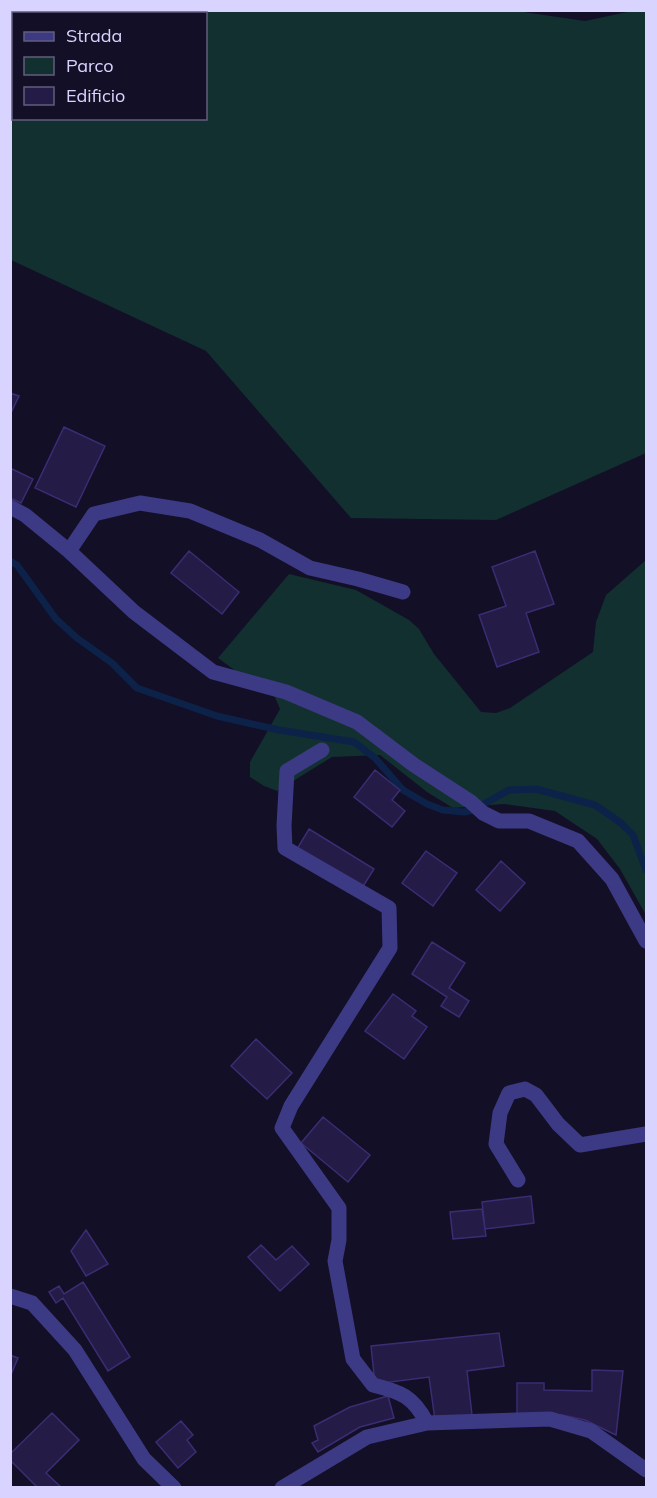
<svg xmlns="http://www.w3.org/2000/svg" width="657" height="1498" viewBox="0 0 657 1498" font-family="Mulish,sans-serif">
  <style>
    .green { fill: #12302f; fill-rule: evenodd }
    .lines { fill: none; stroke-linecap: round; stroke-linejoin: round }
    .stream { stroke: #0c2248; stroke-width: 7 }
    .building { fill: #241b47; stroke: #3b2d73; stroke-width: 1.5 }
    .minor { stroke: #3d3a85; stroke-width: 15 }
  </style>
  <rect width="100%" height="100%" fill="#130f26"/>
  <path class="green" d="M510,10L585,21L632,11H646V453L496,520L351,518L206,351L11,260V11ZM14,14H206V118H14Z
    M646,560V915L620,869L597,839L555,811L504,804L453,808L427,792L380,755L332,757L277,791L264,786L250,777V762L280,709L274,695L260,689L218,658L289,574L356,590L409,620L419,629L434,654L481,712L496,713L510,708L593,652L596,622L606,595Z"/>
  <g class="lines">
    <path class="stream" d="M10,561L17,565L56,619L77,638L112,663L137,688L217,716L279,730L354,742L375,758L403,790L427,804L443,810L464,812L473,810L509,790L536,789L595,805L621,823L633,835L646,870"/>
  </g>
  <path class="building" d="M10,393L19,396L10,415Z
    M64,427L105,446L76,507L35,488Z
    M10,468L33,479L21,503L10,498Z
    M189,551L239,592L222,614L171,573Z
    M535,551L554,604L526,613L539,652L497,667L479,615L506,606L492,567Z
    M375,770L400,790L392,800L405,811L392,827L354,797Z
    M309,829L374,869L362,888L297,849Z
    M426,851L457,873L433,906L402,883Z
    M501,861L525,883L500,911L476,890Z
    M432,942L465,963L449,988L469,1001L459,1017L441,1006L447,997L412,974Z
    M393,994L416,1011L412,1016L427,1027L404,1059L365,1031Z
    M256,1039L292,1073L267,1099L231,1066Z
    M323,1117L370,1155L348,1182L301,1143Z
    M531,1196L534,1223L485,1229L482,1202Z
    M482,1209L486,1236L453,1239L450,1212Z
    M86,1230L108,1264L86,1276L71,1251Z
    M261,1245L276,1260L292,1246L309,1264L280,1291L248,1257Z
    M83,1282L130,1357L108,1371L63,1298L56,1303L49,1292L59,1286L64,1294Z
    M499,1333L504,1366L467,1371L472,1415L435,1420L429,1377L375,1384L371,1346Z
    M10,1355L18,1358L10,1377Z
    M592,1370L623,1371L616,1435L585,1420L562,1415L517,1417V1383H544V1390L592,1391Z
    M388,1396L394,1418L360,1427L318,1452L312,1443L318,1440L314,1426L350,1407Z
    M52,1413L79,1440L46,1473L61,1487L38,1488L10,1460V1454Z
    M181,1421L193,1435L187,1440L196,1452L178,1468L156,1442Z"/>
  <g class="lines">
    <path class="minor" d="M10,507L25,515L69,551L134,612L213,672L286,692L357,722L414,765L471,802L483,813L499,821H529L578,841L612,879L646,941
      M69,551L94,514L140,503L190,511L260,540L310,568L358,579L403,592
      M322,750L287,771L284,826L285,848L389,908L390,948L291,1106L282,1128L339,1208V1240L335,1261L353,1359L373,1385C401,1392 413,1396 427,1423
      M518,1180L496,1144L500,1113L509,1093L525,1089L536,1095L558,1124L580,1145L646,1134
      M10,1296L32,1303L75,1350L144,1459L174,1488
      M282,1488L367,1437L427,1423L550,1419L591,1431L646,1470"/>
  </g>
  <rect width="657" height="1498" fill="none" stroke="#d9d4ff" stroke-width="24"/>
  <rect x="12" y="12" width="195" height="108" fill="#130f26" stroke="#625e7d" stroke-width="1.5"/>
  <rect x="24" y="32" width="30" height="9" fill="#3d3a85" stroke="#625e7d" stroke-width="1.5"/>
  <text x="66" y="42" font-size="18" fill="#d9d4ff">Strada</text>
  <rect x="24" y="57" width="30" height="18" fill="#12302f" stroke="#625e7d" stroke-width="1.5"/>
  <text x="66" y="72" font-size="18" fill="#d9d4ff">Parco</text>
  <rect x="24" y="87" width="30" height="18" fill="#241b47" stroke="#625e7d" stroke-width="1.5"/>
  <text x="66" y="102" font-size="18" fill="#d9d4ff">Edificio</text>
</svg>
